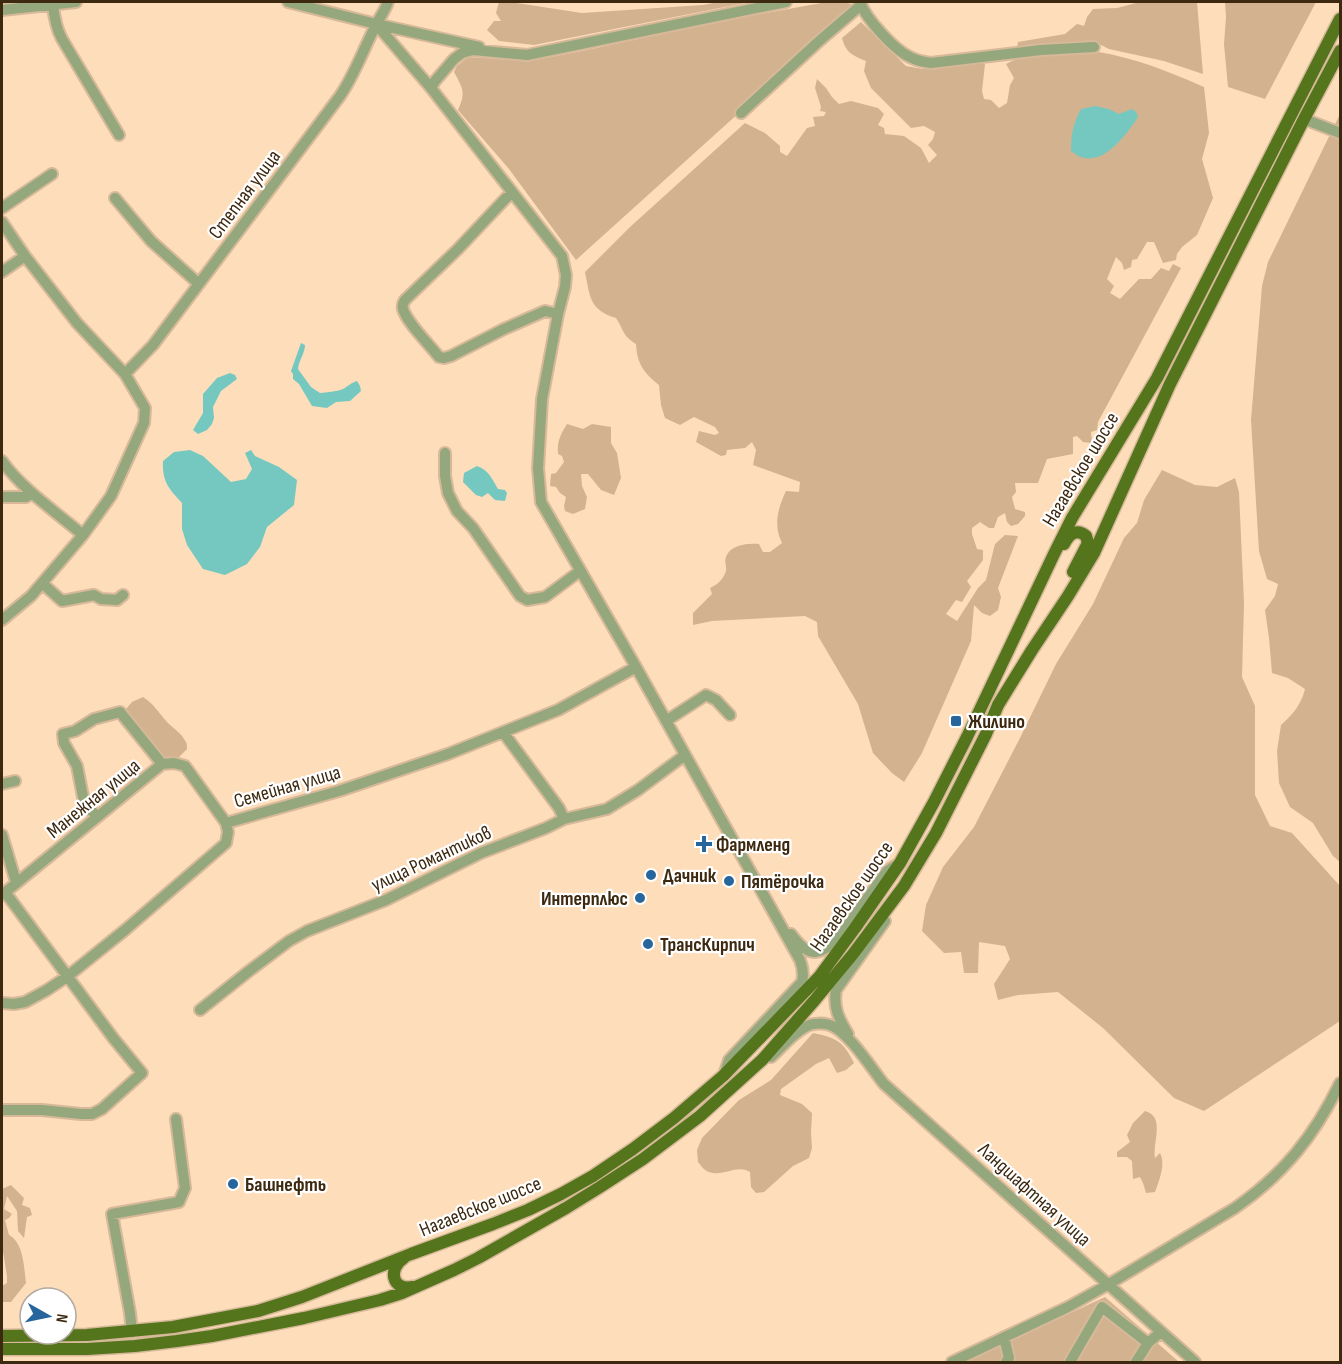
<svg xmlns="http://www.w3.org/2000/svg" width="1342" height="1364" viewBox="0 0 1342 1364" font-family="'Sofia Sans Condensed',sans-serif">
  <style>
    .green { fill: #d3b28f }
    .water { fill: #75c8c0 }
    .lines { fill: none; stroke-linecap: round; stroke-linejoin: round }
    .minor-casing { stroke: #d7b999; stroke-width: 14 }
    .major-casing { stroke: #d7b999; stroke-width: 15 }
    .minor { stroke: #95a87d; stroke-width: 10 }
    .major { stroke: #55751c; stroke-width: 12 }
    .poi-dot { fill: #26669c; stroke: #fff; stroke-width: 2 }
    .labels { text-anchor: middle; stroke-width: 4.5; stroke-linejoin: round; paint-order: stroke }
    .street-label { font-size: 20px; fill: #3d2810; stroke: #fff }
    .poi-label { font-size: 20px; font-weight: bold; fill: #3d2810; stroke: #fff; text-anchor: start }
  </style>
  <rect width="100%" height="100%" fill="#feddbb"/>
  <path class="green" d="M499,2H510L582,13L703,5L719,2H750L534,45L499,41L487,30L494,21H501L496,13Z
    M827,2H842L852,4L854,9L576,260L509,169L458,110C466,92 463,89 454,72L457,66L468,57L530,61L582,51L732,19Z
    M1140,2H1197L1203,74L1164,61L1109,49L1095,42L1017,49L1018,42L1065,34L1077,24L1084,26L1087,17L1093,9L1117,8Z
    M1225,2H1316L1265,99L1228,87L1224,44L1226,17Z
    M861,22L906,66L923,69L975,62L985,64L982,91L984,99L991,100L999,108L1007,103L1010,85L1014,78L1006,64C1066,31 1146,61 1204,87L1209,133L1202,159L1213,198L1197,235L1182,247L1177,254L1176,260L1163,263L1154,242H1147L1137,259L1132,260L1131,267L1124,270L1122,263L1116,257L1107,279L1114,286L1110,293L1120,299L1139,279H1151L1161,268L1169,271L1173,264L1181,268L1098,422L1097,430L1091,432L1092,443L1083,442L1077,436L1073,437V454L1047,459L1038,483H1015L1016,492L1012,497L1015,509L1025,512V516L1018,524L1011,526L1007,522L1005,513L998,517L994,528H989L980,522L972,528V534L977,549L983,550V560L967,581L971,587L962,602L956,600L946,614L957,621L978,588L986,580L995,544L1005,535L1018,536L998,588L1001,597L998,610L990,616L982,613L974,605L971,641L922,753L904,782L892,773L873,753L858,704L818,636L817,622L805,616L712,621L693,625V613L712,594L710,588C717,585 723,580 726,571C727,567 724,562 726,557C730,545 748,543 759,544L763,552H770L782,543C773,525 778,508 786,491L799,492L800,482L753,465L756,450L752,442L745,448L727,450L726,455L721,456L696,442L699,431L715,435L719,433L715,427L694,417L680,425L665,418L661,405L659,385C644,373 637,364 636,344C622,335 625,332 616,318C589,310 590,296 585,272L630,227L745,123L765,133L780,146V152L787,156L807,128L815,126L813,117L824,116L826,112L820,111L821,107L815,88L817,79L826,88L832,97L839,104L851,101L878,108L884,114L878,125L884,128L885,134L904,136L921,148L929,163L937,155L928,145L933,139L935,132L924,126L911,128L871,88L864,71L866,61C852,55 846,53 842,38Z
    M1340,114V862L1333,856L1313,823L1290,807L1279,783L1277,751L1281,725C1293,714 1301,705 1305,689L1288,678L1272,673L1269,638L1265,610L1275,596L1278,584L1267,579L1259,551L1251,420L1262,286L1268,262Z
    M567,424L583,429L592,424L611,427V443L617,453L621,478L614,495L601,490L588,474H581L582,486L587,497L585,509L573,514L565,511L564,506L566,497L560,493L556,487L550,486L551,474L556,473L564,462L562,456L558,454C557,442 560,435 567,424Z
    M1162,470L1195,485L1217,487L1235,478L1239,492L1244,603L1242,677L1255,706V795L1270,826L1292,833L1340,886V1021L1204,1111L1174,1098L1103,1028L1058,992L1018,995L998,1000L994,984L1010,959L1005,946L979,942L978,973H964L961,952L944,953L922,931L926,905L943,867L974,827L1020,738L1056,664L1093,604L1124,538L1137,523L1144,500Z
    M143,697C154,704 158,712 167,722C173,728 180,732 184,739C187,744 187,743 187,749L177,759L166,760L160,758L129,715L126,709L132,702Z
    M813,1033C837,1038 843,1041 854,1063L846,1070L837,1073L829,1058L816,1064L781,1089L780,1095L802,1104L812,1113L811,1133L812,1148L809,1158L793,1166L764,1192L756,1193L751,1187L750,1172C737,1164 723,1177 709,1172C705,1171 701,1166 698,1162L697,1150L702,1138L739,1100L771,1080Z
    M1145,1111C1166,1117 1152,1142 1155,1158L1160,1153C1166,1164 1159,1181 1155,1192L1146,1193L1143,1183L1140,1177L1133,1179L1132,1161L1127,1157H1117V1152L1130,1142L1127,1135L1133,1123Z
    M11,1185L24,1198L22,1205L30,1208L32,1215L27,1217L24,1238L18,1231L17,1211L7,1196L4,1209L12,1214L9,1218L5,1220L9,1235C24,1243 24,1268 26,1283L11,1302H2V1286L7,1283V1276L2,1245V1189Z
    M1105,1297L1179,1362H966Z"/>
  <path class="water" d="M1095,106L1109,109L1119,114L1132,109L1136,112L1138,117C1124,138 1098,174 1071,151C1071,134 1073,124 1081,109Z
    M301,343L305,345C305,353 299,360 298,369L311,387L320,393C327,392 336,392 343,389C348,386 351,383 357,381L360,386L361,391L350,401L336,402L327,408L312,406L299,384L293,379V374L291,371Z
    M230,373L235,375L237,379L221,391L213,407L214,418L212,424L207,430L198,434L193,430L203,413V394L217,378Z
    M190,450L203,456L231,482L246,479L252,469L245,453L251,450L255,456L279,467L297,480L294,505L267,527L260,547L247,564L225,575L203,569L187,545L182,529V503C169,489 162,482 163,461L174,452Z
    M477,466C489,470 492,479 498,489L505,490L507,493L505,501L495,500L488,493L482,497L476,495L463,482L464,473Z"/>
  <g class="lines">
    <g class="minor-casing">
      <path id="minor" d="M288,2L376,24L479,47
        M860,2C866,19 895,51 912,58C918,61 924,62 931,63L1041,50L1094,47
        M53,4C54,17 56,28 62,39L119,135
        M2,10L76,2
        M376,24L431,88L562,256L566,275L565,287L558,314L542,399L538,468L541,502L636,667L800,960C803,968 804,974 802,982L729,1060L724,1075
        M431,88L435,81L454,59L462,53L473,50L527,55L786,2
        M741,113L818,42L861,5
        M1304,119L1340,133
        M513,193L506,198L458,249L405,300C403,304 402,304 403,309C407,323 430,345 439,357L444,358L451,356L504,329L545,311L558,314
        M115,198L151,241L199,284
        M2,208L52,174
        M2,222L25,256L77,323L125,374L145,408L144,423L111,496L83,535L31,596L2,620
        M2,272L25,256
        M125,374L153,345L340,96C355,74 363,50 375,27C379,18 385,11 388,2
        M445,453V476L448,493L457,511L473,528L520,596L527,600L545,597L580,571
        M2,461C21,488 57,513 83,535
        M2,497H26L32,493
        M42,583L62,601L94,595L101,599L117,600L123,595
        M666,721L706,695L716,700L730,715
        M503,732L559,808L564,819
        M2,784L15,781
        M97,817L84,802L77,766L64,743L63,734L75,731L94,719L120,712L162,764
        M2,835L16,882
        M2,895L162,764L174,763L185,766L226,823
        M791,934C807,956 817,958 838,939L887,871L900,863
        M2,1003L14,1004L25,1002L47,990L68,976L125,930L226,843L228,832L226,823L339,791L448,754L558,710L636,667
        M200,1010L249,971L289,941L307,931L386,900L481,853L546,828L564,819L607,809L638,790L685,755
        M848,1034C839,1019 833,1008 836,990L885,921
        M771,1057C782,1047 793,1033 807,1026C813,1023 823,1023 830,1025C848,1031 872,1069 884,1084L1195,1362
        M2,1110H42L81,1114H92L102,1109L142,1073L114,1039L5,892
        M132,1332L130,1313L112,1214L179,1202L185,1188L176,1119
        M1004,1337L1009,1358L1006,1362
        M952,1362L1068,1307L1109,1284L1235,1208C1283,1175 1315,1135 1340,1083
        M1070,1362L1102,1307L1148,1343
        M1136,1362L1148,1343L1161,1332"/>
    </g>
    <g class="major-casing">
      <path id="major" d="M1064,544C1069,534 1076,528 1086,536L1088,543L1073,572
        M404,1258C388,1268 391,1291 413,1287
        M2,1336L87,1335L173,1327L258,1311L302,1297L411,1254L493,1224L528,1210L561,1194L593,1176L633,1149L674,1118L723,1076L819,977L855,928L900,863L934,802L967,737L1054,554L1072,518L1157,378L1340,19
        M2,1349H87L135,1346L177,1341L212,1336L304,1318L380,1300L402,1293L454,1270L478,1258L566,1208L600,1187L643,1159L700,1116L762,1060L814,1001L853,954L904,886L936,833L986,734L998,705L1032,650L1068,596L1094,553L1170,384L1304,119L1340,51"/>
    </g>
    <use href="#minor" class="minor"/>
    <use href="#major" class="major"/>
  </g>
  <g class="poi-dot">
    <rect x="950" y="715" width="12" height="12" rx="3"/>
    <path d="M701 835h6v6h6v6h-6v6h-6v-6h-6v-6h6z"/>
    <circle cx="651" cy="875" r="6"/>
    <circle cx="729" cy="881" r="6"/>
    <circle cx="640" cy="898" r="6"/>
    <circle cx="648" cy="944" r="6"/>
    <circle cx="233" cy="1184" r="6"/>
  </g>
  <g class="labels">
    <g class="street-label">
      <text transform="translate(244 194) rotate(-53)" y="7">Степная улица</text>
      <text transform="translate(1080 469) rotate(-59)" y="7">Нагаевское шоссе</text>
      <text transform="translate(287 786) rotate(-16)" y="7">Семейная улица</text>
      <text transform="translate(93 798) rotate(-39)" y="7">Манежная улица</text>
      <text transform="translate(431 858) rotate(-25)" y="7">улица Романтиков</text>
      <text transform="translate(851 896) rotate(-55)" y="7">Нагаевское шоссе</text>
      <text transform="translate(1035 1194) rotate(42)" y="7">Ландшафтная улица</text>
      <text transform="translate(480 1206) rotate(-22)" y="7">Нагаевское шоссе</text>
    </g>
    <g class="poi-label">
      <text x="968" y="728">Жилино</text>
      <text x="716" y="851">Фармленд</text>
      <text x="663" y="882">Дачник</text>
      <text x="741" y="888">Пятёрочка</text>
      <text x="628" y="905" text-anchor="end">Интерплюс</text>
      <text x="660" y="951">ТрансКирпич</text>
      <text x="245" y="1191">Башнефть</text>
    </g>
  </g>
  <rect width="1342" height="1364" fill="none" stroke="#3d2810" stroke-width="6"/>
  <g transform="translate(48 1316) rotate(99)"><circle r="28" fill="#ffffff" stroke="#b1a99f" stroke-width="1.5"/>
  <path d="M0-4.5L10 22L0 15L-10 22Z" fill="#26669c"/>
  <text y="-9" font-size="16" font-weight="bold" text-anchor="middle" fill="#3d2810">N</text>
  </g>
</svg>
